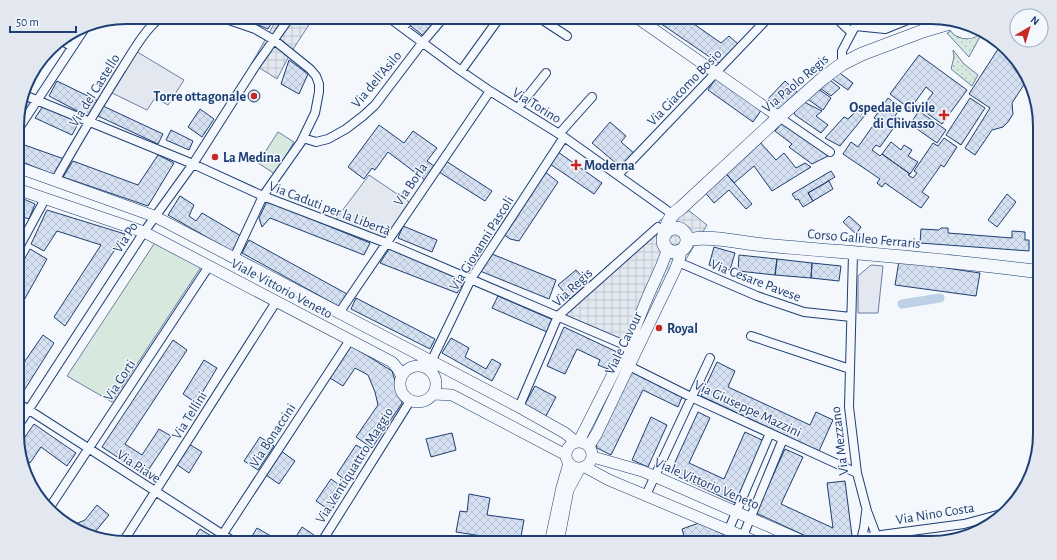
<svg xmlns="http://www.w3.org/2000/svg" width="1057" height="560" viewBox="0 0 1057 560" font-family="'Alegreya Sans',sans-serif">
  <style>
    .grass { fill: url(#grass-dots); stroke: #687fa3 }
    .green { fill: #d7e8df; stroke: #687fa3 }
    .parking { fill: #e3e8f0; stroke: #687fa3 }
    .plaza { fill: url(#plaza-grid); stroke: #687fa3 }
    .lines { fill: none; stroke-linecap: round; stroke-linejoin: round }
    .canal { stroke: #bed0e5; stroke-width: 9 }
    .building { fill: url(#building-cross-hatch); stroke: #1d3f73 }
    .street-casing { stroke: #1d3f73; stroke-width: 10 }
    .secondary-casing { stroke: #1d3f73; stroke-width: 12 }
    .primary-casing { stroke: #1d3f73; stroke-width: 14 }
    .street { stroke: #f4f7fb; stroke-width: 8 }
    .secondary { stroke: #f4f7fb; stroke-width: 11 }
    .primary { stroke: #f4f7fb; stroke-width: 13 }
    .poi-dot { fill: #c62828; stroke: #f4f7fb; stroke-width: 1.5 }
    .labels { text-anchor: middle; stroke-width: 3; stroke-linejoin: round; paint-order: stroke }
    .street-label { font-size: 14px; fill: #1d3f73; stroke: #f4f7fb }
    .poi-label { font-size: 14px; font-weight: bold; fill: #1d3f73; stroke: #f4f7fb; text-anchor: start }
    .rim { fill: none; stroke: #1d3f73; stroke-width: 2 }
  </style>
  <defs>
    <pattern id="grass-dots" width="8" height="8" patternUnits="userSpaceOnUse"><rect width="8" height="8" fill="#d7e8df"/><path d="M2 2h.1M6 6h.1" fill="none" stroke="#b8c8c3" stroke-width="1.8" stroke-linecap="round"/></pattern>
    <pattern id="plaza-grid" width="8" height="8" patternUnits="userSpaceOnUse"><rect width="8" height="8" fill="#e3e8f0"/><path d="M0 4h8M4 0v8" fill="none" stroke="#c2c8d1"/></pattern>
    <pattern id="building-cross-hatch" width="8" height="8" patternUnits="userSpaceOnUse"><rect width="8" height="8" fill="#d5e0f0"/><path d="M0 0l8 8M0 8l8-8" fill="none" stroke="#b6c1d1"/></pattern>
  </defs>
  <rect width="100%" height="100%" fill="#f4f7fb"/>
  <path class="grass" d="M981,30L983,31L969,57L947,33L951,31Z
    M953,50L964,64L978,75L972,86L951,69L954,57Z"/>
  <path class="green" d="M278,132L294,142L275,174L258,163Z
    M156,241L203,264L112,402L67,376Z"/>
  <path class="parking" d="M134,50L184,80L168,105L155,98L147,110L108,91Z
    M369,175L412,204L386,243L333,223Z
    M871,265L883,266L878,313H858V276Z"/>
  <path class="plaza" d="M278,17H314L290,54L277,79L252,63Z
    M683,206L707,225L683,264L639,351L556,315L588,283L670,212Z"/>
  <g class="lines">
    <path class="canal" d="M902,304L940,298"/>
  </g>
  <path class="building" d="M260,17H275L268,29L256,24Z
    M412,17H442L426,38L407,23Z
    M474,17H492L485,25Z
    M657,17H684L721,43L729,36L738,44L720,64L654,19Z
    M1000,46L1021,65L1027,80L1012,103L1013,114L1008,122L1003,127L992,130L975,155L965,148L990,108L969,94Z
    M919,55L967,90L942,124L921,109L933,93L926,87L910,109L890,94Z
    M289,60L308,74L299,94L281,84Z
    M837,71L853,83L848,90L831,78Z
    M717,77L762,109L753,122L708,90Z
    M830,80L840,88L831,96L820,88Z
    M57,81L98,101L89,117L49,96Z
    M785,81L799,94L779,114L766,101Z
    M817,88L831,98L823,110L806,98Z
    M248 96a6 6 0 1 1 12 0a6 6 0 1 1-12 0Z
    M888,98L901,107L895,116L900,119L880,147L876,145L872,150L880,156L882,154L910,174L908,175L913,178L917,173L914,171L933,143L938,146L944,138L957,147L944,167L941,165L922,192L929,197L921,208L885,183L882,187L879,185L877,183L880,179L843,154L851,142L858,147L877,120L874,118Z
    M970,98L985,108L961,145L946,135Z
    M23,99L32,103L17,125V119Z
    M804,102L822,111L816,116L828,125L821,133L795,115L794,111Z
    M43,106L79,122L72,135L35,118Z
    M103,106L163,134L158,144L98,116Z
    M861,106L870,109L840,146L825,138L844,117L848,119Z
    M200,109L214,119L202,137L188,127Z
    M919,111L946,130L937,143L910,124Z
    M610,122L626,136L621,142L635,154L623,169L592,143Z
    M783,122L828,156L812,164L789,147L792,144L775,131Z
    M379,125L404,143L413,131L437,148L427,161L435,167L425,180L388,152L375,170L372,168L364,179L348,167Z
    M171,130L193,141L189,150L166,140Z
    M759,141L776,160L784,153L796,168L805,163L811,167L772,191L754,166L734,183L723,170Z
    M891,142L901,150L904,145L912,150L908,156L918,162L910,174L882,154Z
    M19,143L64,159L55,175L17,160V146Z
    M558,152L602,183L594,194L550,164Z
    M158,155L174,163L148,206L63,177L73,161L138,185Z
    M446,161L492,191L485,201L439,172Z
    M544,171L558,182L519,241L510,239L503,234Z
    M831,171L835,177L808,193L813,201L803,207L798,199L796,200L792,194Z
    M725,172L752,204L746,209L729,190L714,203L703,190Z
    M829,181L833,189L813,201L808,193Z
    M1007,194L1016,202L997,227L988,220Z
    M17,196L35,204L29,219L17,215Z
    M180,196L194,205L189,216L196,221L202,213L241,236L233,252L168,215Z
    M267,201L370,243L364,255L270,218L262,227L259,218Z
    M47,210L125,234L65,326L54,317L101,245L57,231L44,251L31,244Z
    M849,216L861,227L856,234L843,222Z
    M403,226L437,240L432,252L398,238Z
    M941,228H948V233L1012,238V231L1025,232V240H1029V251L920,243L921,229L939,230Z
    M249,240L347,294L340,307L242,253Z
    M714,247L735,253L730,270L709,265Z
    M30,249L47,259L18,311V271Z
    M389,249L465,281L457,293L380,263Z
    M492,254L556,280L549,299L480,271Z
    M739,255L777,259L775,275L738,271Z
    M777,259L812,263L811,278L775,275Z
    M899,261L980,273L976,296L895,285Z
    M812,263L841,266L839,281L811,278Z
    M576,270L588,283L570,299L558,285Z
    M498,296L553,320L547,332L492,308Z
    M356,298L435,339L430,349L351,309Z
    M564,327L617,352L608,369L598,365L600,360L577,349L565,374L547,366Z
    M43,335L54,343L20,397L18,396V371Z
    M451,338L469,348L465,357L486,369L492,359L501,364L492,381L442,353Z
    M173,340L187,350L125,444L142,455L159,429L171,436L145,475L102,447Z
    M350,345L392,371L402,403L372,448L356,437L378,405L375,392L368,375L355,368L343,386L330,378Z
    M204,360L217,368L196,403L183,394Z
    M717,362L735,371L728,387L810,425L816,412L833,420L819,451L701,396Z
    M632,370L683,395L678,407L643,390L611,455L597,448L596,443Z
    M535,386L556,397L546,416L525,404Z
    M698,412L710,418L689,463L724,479L745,432L764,441L735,503L670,473Z
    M651,417L667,425L648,467L632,460Z
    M34,424L76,453L67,466L41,447L30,463L21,457L18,447Z
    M452,433L456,450L431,457L426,439Z
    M260,437L274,446L258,470L244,461Z
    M189,444L202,452L189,473L176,464Z
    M356,445L368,452L348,482L337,474Z
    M785,449L803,457L781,504L833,528L827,483L845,481L852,536L844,543H821L756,513Z
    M281,451L295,461L279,484L266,475Z
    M331,479L345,489L331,511L316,501Z
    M469,494L490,498L487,515L524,520L520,542L456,532L460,511L467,512Z
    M97,505L109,515L95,532L89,534L78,532L71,526L85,520Z
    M699,523L743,543H686L682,529Z
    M302,527L314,535L309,543H292Z
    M257,528L283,543H252L249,541Z
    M200,529L213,537L209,543H191Z"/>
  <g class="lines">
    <g class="street-casing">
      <path id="street" d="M220,17L255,29L274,40L310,69L316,76L319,84V92L315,113L301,142L263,196L234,258
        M388,17L461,71L490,91L564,137L672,214
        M538,17L567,36
        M835,17L851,32
        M855,26L885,29L915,17
        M403,28L411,17
        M61,40L72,47
        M842,64V51L860,17
        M461,71L500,17
        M24,95L193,164L263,196L386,243L627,346
        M518,108L546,73
        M779,117L830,152
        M17,131L87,25
        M559,134L592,97
        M303,138L316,142L328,139L346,129L363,116L375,105L422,43L444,17
        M618,175L769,17
        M55,181C76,143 98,107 121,70C132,53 145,29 161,17
        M18,249L45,199
        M853,254L849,407L857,473L867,511L875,532L874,539
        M678,262L757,296L804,312L851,317
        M339,313L490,91
        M751,336L850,369
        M629,366L691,397L857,473
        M428,368L471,279L564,137
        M18,403L236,543
        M519,407L558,316L658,227
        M18,426L144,232L193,164L256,65L290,17
        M646,495L710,358
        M50,507L209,266
        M729,529L770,433
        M743,536L783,439
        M874,539L881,535L964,524L1001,514
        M861,540L864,528L866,512
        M123,542L276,302
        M217,543L350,340
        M321,543L410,401"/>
    </g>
    <g class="secondary-casing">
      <path id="secondary" d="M636,17L779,117
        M17,167L154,216L519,407L565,433L576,442
        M17,189L144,232L392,362L398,369L402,376
        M400 384a18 18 0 1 1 36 0a18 18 0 1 1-36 0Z
        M434,394L452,395L566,455
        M579,441L631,338L648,296L661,267L666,254V248
        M566 455a13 13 0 1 1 26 0a13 13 0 1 1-26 0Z
        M589,446L597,433L675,270L680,257V251
        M593,457L642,471L654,476L807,543
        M585,467L609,480L759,543
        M550,543L562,487L569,463
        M558,543L568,490L580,468
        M858,543C864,536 871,536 877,543"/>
    </g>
    <g class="primary-casing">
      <path id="primary" d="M953,22C958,33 968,35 977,28
        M663 240a12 12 0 1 1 24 0a12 12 0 1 1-24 0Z
        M666,233C666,221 672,214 681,208L779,117L822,79L842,64L862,54L923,31L953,22
        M687,241C698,234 740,242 755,244C850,253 945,259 1040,272"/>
    </g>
    <use href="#street" class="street"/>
    <use href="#secondary" class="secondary"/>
    <use href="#primary" class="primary"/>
  </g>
  <g class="poi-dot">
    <circle cx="254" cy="96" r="4"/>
    <path d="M942 109h4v4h4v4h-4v4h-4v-4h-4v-4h4z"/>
    <circle cx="215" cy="157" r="4"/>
    <path d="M574 159h4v4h4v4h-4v4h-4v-4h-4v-4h4z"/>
    <circle cx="659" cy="328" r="4"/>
  </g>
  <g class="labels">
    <g class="street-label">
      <text transform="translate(376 79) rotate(-50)" y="5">Via dell'Asilo</text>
      <text transform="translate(795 83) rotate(-40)" y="5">Via Paolo Regis</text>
      <text transform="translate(684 87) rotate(-46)" y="5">Via Giacomo Bosio</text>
      <text transform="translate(94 90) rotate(-58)" y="5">Via del Castello</text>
      <text transform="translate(537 105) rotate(32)" y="5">Via Torino</text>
      <text transform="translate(410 184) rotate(-56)" y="5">Via Borla</text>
      <text transform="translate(330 208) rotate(21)" y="5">Via Caduti per la Libertà</text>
      <text transform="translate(125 237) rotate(-57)" y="5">Via Po</text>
      <text transform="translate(864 238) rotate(5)" y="5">Corso Galileo Ferraris</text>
      <text transform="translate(481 243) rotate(-58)" y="5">Via Giovanni Pascoli</text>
      <text transform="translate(756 280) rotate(21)" y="5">Via Cesare Pavese</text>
      <text transform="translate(572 287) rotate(-43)" y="5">Via Regis</text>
      <text transform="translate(282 288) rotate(28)" y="5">Viale Vittorio Veneto</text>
      <text transform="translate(623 343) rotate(-64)" y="5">Viale Cavour</text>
      <text transform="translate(119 380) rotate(-57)" y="5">Via Corti</text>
      <text transform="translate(748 408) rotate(25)" y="5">Via Giuseppe Mazzini</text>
      <text transform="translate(189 415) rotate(-58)" y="5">Via Tellini</text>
      <text transform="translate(272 435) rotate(-57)" y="5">Via Bonaccini</text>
      <text transform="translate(839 441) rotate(-97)" y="5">Via Mezzano</text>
      <text transform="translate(354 465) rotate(-58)" y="5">Via Ventiquattro Maggio</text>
      <text transform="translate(139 466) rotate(33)" y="5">Via Piave</text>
      <text transform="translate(707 483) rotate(23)" y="5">Viale Vittorio Veneto</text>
      <text transform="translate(935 513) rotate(-9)" y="5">Via Nino Costa</text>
    </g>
    <g class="poi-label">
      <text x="246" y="101" text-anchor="end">Torre ottagonale</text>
      <text x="935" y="112" text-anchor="end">Ospedale Civile<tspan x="935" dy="16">di Chivasso</tspan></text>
      <text x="223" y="162">La Medina</text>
      <text x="584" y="170">Moderna</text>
      <text x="667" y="333">Royal</text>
    </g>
  </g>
  <path d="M0 0H1057V560H0ZM126 24H931A102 102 0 0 1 1033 126V434A102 102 0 0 1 931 536H126A102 102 0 0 1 24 434V126A102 102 0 0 1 126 24Z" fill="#e3e8f0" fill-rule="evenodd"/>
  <path class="rim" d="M126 24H931A102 102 0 0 1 1033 126V434A102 102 0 0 1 931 536H126A102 102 0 0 1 24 434V126A102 102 0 0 1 126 24Z"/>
  <g transform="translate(1029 28) rotate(38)"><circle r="19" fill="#f4f7fb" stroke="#9eadc5"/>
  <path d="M0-3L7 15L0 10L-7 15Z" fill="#c62828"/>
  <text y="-6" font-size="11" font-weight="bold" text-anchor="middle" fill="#1d3f73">N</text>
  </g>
  <path d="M10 26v6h66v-6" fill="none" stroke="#1d3f73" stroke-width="2"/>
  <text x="16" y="26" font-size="12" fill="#1d3f73" stroke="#f4f7fb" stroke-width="3" paint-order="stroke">50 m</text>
</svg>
